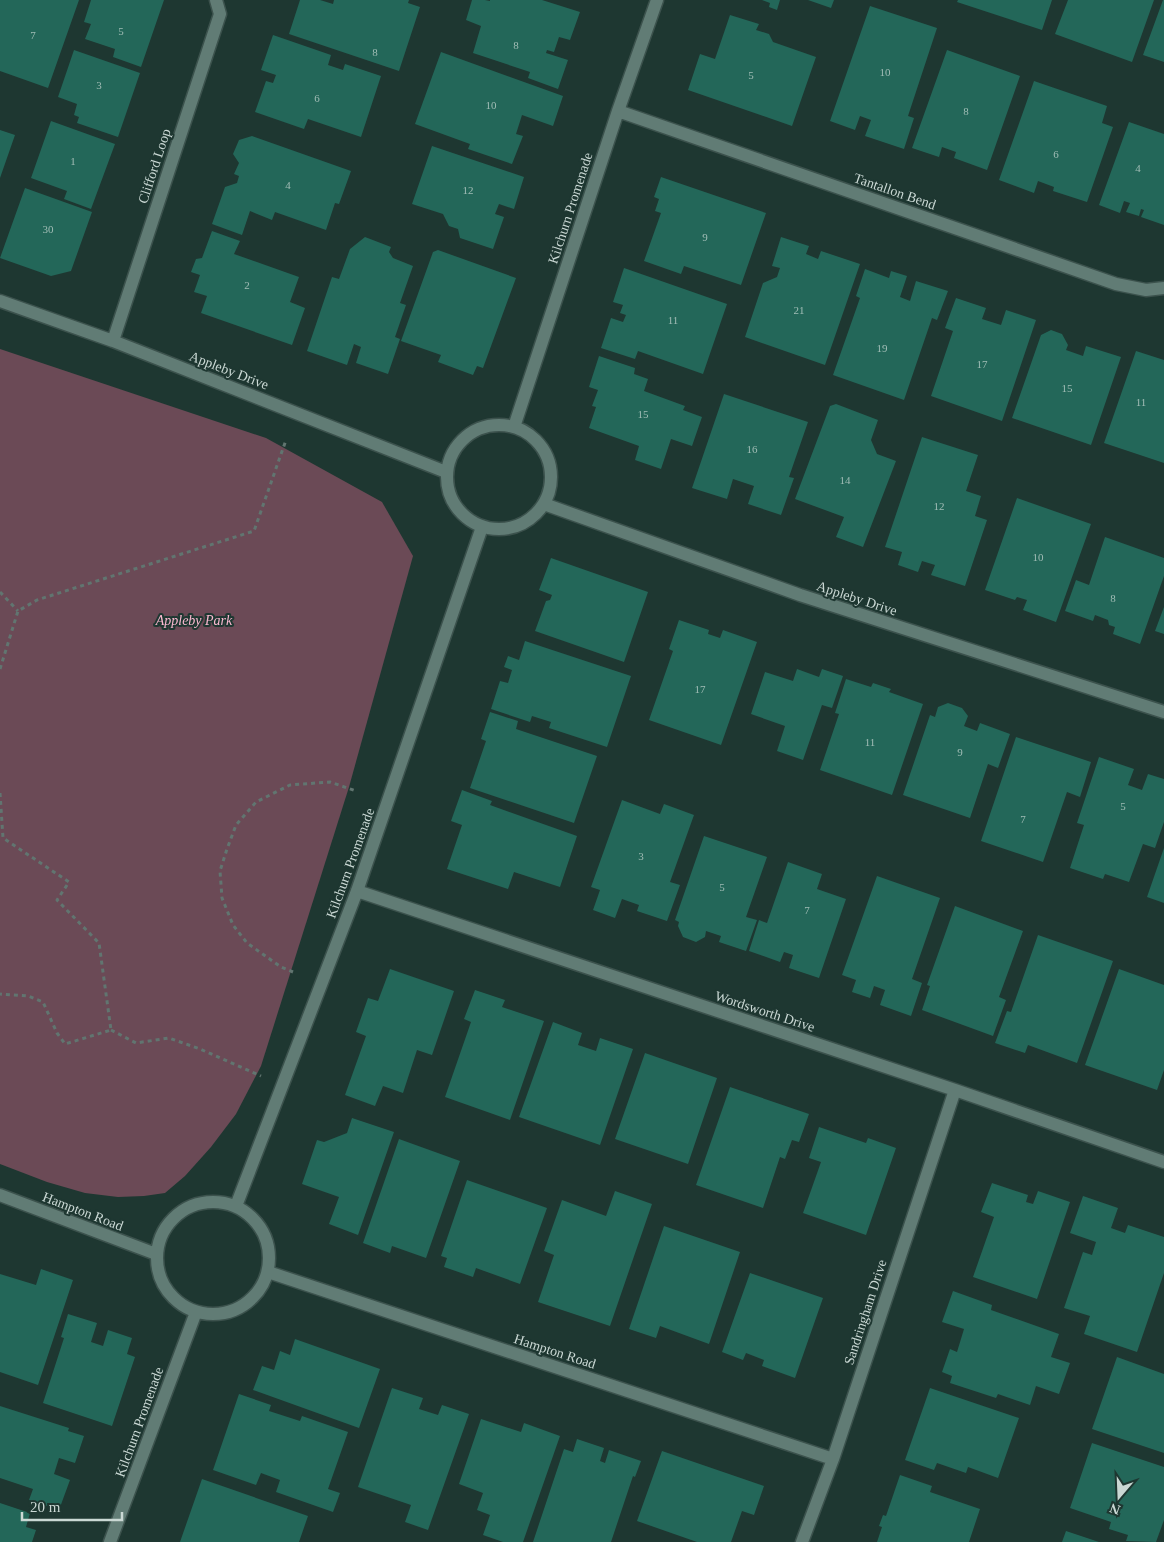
<svg xmlns="http://www.w3.org/2000/svg" width="1164" height="1542" viewBox="0 0 1164 1542" font-family="Georgia,serif">
  <style>
    .green { fill: #6b4a56 }
    .building { fill: #236759 }
    .lines { fill: none; stroke-linecap: round; stroke-linejoin: round }
    .minor-casing { stroke: #3c524d; stroke-width: 15 }
    .path { stroke: #617570; stroke-width: 3; stroke-dasharray: 4 4; stroke-linecap: butt }
    .minor { stroke: #617c75; stroke-width: 12 }
    .labels { text-anchor: middle; stroke-width: 4; stroke-linejoin: round; paint-order: stroke }
    .number-label { font-size: 11px; fill: #a0bcb5 }
    .street-label { font-size: 14px; fill: #cad8d4; stroke: #1e3731 }
    .park-label { font-size: 14px; font-style: italic; fill: #fab8d0; stroke: #1e3731 }
  </style>
  <rect width="100%" height="100%" fill="#1e3731"/>
  <path class="green" d="M0,349L266,438L382,502L413,556L349,787L261,1066L236,1114L211,1147L185,1176L165,1193L144,1196L118,1197L85,1193L47,1182L0,1164Z"/>
  <path class="building" d="M0,0H79L48,88L0,71Z
    M91,0H164L141,67L113,57L115,49L85,39L91,24L84,22Z
    M300,0H320L333,4L334,0H409L408,3L420,7L399,71L289,34Z
    M472,0H485L490,1V0H542L580,12L570,40L559,37L554,52L547,50L546,53L568,60L558,89L528,78L530,72L473,53L481,26L466,20Z
    M762,0H780L777,10L769,7L770,3Z
    M808,0H834L831,8Z
    M958,0H1052L1042,30L957,2Z
    M1068,0H1154L1132,62L1055,34Z
    M1163,0H1164V62L1143,55Z
    M870,6L937,28L908,116L914,118L904,149L865,136L871,120L860,116L855,130L830,121Z
    M730,15L759,24L756,30L769,34L773,42L816,57L792,126L688,90L700,54L715,59Z
    M273,35L331,55L328,65L343,70L345,64L381,76L361,137L308,119L304,129L255,112L266,81L273,83L276,75L261,70Z
    M74,50L140,73L118,137L77,123L79,117L74,115L77,104L58,97Z
    M947,50L1020,76L987,170L954,158L956,152L942,147L939,157L912,148Z
    M441,52L563,96L553,126L522,115L516,134L523,136L512,164L468,149L470,144L415,124Z
    M1034,81L1107,106L1102,123L1113,127L1087,202L1053,191L1054,187L1038,181L1034,193L999,180Z
    M51,121L115,144L91,209L64,199L67,191L31,178Z
    M1129,122L1164,134V225L1141,217L1144,210L1141,209L1139,216L1126,212L1130,203L1124,201L1120,213L1099,205Z
    M0,130L15,135L0,178Z
    M252,136L351,171L339,204L335,203L326,230L275,212L272,220L250,211L242,235L212,224L225,187L237,183L239,176L234,174L239,163L233,154L239,140Z
    M432,146L524,177L514,209L499,204L495,214L504,217L493,249L460,238L458,229L449,226L443,214L412,204Z
    M661,177L766,213L741,285L684,266L681,274L644,261L661,213L655,211L659,199L654,197Z
    M25,188L92,212L71,271L51,276L0,258Z
    M212,231L240,241L234,254L299,277L290,302L305,308L292,345L201,313L207,296L194,292L200,275L191,272L196,259L202,258Z
    M365,237L391,247L389,252L393,258L413,266L400,303L406,305L395,337L400,339L388,374L356,363L361,347L354,344L347,365L307,351L332,277L339,279L350,249Z
    M781,237L809,246L806,254L818,259L821,251L860,264L825,365L745,337L763,283L777,277L780,268L772,266Z
    M438,250L516,278L483,368L477,366L473,375L438,362L441,355L401,341L433,252Z
    M624,268L727,304L703,374L638,351L635,359L601,348L611,318L623,322L626,315L620,313L623,305L613,302Z
    M865,269L889,278L891,271L907,276L900,297L910,301L916,281L948,291L937,320L932,318L904,400L833,375L860,298L856,296Z
    M956,298L986,308L982,319L1001,325L1006,310L1036,320L1002,421L931,396L953,331L945,328Z
    M1051,330L1062,334L1068,345L1066,350L1083,356L1086,346L1121,357L1091,445L1012,418L1041,335Z
    M1136,351L1164,360V463L1104,443Z
    M599,356L635,368L634,374L648,379L644,391L685,406L683,410L702,417L692,446L671,439L661,469L635,460L639,446L589,428L596,407L592,406L598,390L589,387Z
    M724,394L808,422L789,477L794,478L781,515L748,504L754,486L733,479L727,499L692,488Z
    M836,404L878,420L871,440L877,454L896,461L863,547L836,537L844,517L795,499L830,406Z
    M922,437L978,455L966,491L981,496L975,516L987,520L965,586L931,575L935,565L922,561L918,572L898,565L902,552L885,547Z
    M1017,498L1091,524L1056,622L1023,610L1027,600L1017,597L1015,600L985,590Z
    M1105,537L1164,558V576L1140,644L1113,634L1115,627L1109,625L1108,620L1095,615L1093,621L1065,611L1076,580L1089,585Z
    M551,558L648,592L624,662L535,631L546,601L550,600L552,595L539,590Z
    M1164,607V634L1155,631Z
    M679,620L709,630L708,634L720,638L723,630L757,642L721,745L649,720L673,651L669,649Z
    M525,641L631,676L607,747L549,728L551,722L532,716L530,722L491,709L500,681L508,683L512,670L504,667L508,656L519,660Z
    M797,669L819,677L822,669L843,676L832,708L822,705L803,760L777,751L785,726L751,714L765,672L793,681Z
    M846,679L871,687L873,683L891,689L889,692L923,704L892,795L820,770L839,714L835,713Z
    M948,703L962,708L968,716L964,726L977,731L980,723L1010,734L998,768L988,764L970,818L903,795L930,715L935,717L938,707Z
    M490,712L518,721L516,729L597,756L574,823L470,788L486,741L481,739Z
    M1016,737L1091,762L1080,797L1067,792L1043,862L981,841Z
    M1099,757L1134,769L1128,785L1142,790L1148,774L1164,779V822L1155,848L1143,844L1129,882L1105,874L1103,879L1070,868L1084,825L1077,823Z
    M462,790L492,801L490,805L577,836L560,887L514,872L508,889L447,869L462,825L451,821Z
    M622,800L660,814L664,804L694,815L670,882L680,885L667,921L637,911L639,905L622,899L615,918L593,910L600,890L591,887Z
    M704,836L767,857L746,917L757,920L746,951L719,942L721,936L706,931L705,937L696,942L683,937L678,926L679,922L675,920Z
    M1164,848V903L1147,897Z
    M788,862L822,874L817,889L846,899L819,978L789,968L793,955L784,952L780,962L749,951L759,920L767,923Z
    M877,876L940,898L912,979L922,983L911,1016L880,1005L885,990L874,986L870,998L852,992L856,980L842,975Z
    M955,906L1023,931L999,997L1006,1000L993,1036L922,1010L930,986L927,985Z
    M1038,935L1113,961L1077,1063L1028,1045L1025,1053L995,1043L1007,1011L1011,1012Z
    M390,969L454,991L432,1055L417,1050L403,1093L383,1086L375,1106L345,1095L366,1036L356,1032L368,998L378,1001Z
    M1119,969L1164,985V1070L1157,1090L1085,1065Z
    M475,990L505,1000L502,1007L544,1021L510,1120L445,1097L471,1022L464,1019Z
    M553,1022L582,1033L578,1045L596,1051L600,1038L633,1049L600,1145L519,1117Z
    M645,1053L717,1078L688,1164L615,1139Z
    M730,1087L809,1114L799,1142L792,1140L785,1159L780,1157L763,1208L696,1185Z
    M352,1118L394,1132L358,1235L329,1224L339,1197L302,1184L317,1140L324,1142L347,1133Z
    M819,1127L866,1143L868,1138L896,1148L866,1235L803,1213L821,1162L809,1158Z
    M399,1139L460,1161L426,1258L392,1246L390,1253L363,1243Z
    M467,1180L547,1208L520,1284L476,1268L473,1277L444,1267L447,1258L441,1256Z
    M992,1183L1028,1195L1026,1202L1033,1204L1038,1191L1070,1202L1037,1299L973,1277L994,1217L981,1212Z
    M615,1191L652,1204L610,1326L538,1302L554,1255L544,1251L562,1200L606,1216Z
    M1083,1196L1118,1208L1111,1228L1125,1233L1128,1225L1164,1237V1273L1137,1352L1084,1334L1090,1316L1064,1308L1083,1252L1092,1255L1096,1242L1070,1233Z
    M664,1226L740,1252L709,1344L660,1326L656,1338L629,1329Z
    M41,1269L73,1280L38,1385L0,1372V1274L36,1285Z
    M750,1273L823,1298L795,1378L762,1366L764,1360L746,1353L743,1360L722,1352Z
    M953,1291L992,1305L991,1310L1059,1334L1051,1357L1070,1363L1059,1394L1036,1386L1030,1405L998,1394L996,1398L950,1383L952,1376L942,1372L950,1349L957,1352L964,1329L942,1322Z
    M68,1314L97,1323L91,1342L103,1346L108,1330L132,1338L127,1354L135,1357L112,1426L43,1403L64,1338L61,1337Z
    M295,1339L380,1369L359,1428L253,1390L262,1366L274,1370L280,1351L290,1355Z
    M1117,1357L1164,1374V1453L1092,1429Z
    M392,1388L423,1398L419,1409L438,1415L442,1405L469,1414L428,1530L405,1522L411,1505L358,1487Z
    M930,1388L1019,1418L998,1478L968,1467L966,1473L937,1463L934,1470L905,1460Z
    M239,1394L271,1405L269,1411L300,1421L302,1416L348,1432L328,1489L340,1493L333,1512L276,1492L280,1480L261,1473L256,1485L213,1470Z
    M0,1406L69,1428L68,1431L84,1436L75,1463L59,1458L54,1474L70,1480L59,1510L29,1500L33,1489L0,1478Z
    M481,1419L521,1432L524,1423L560,1436L523,1542H503L483,1535L490,1515L477,1510L483,1493L459,1484Z
    M577,1439L604,1448L600,1461L605,1463L609,1450L641,1461L635,1477L633,1476L611,1542H533L564,1449L573,1452Z
    M1092,1443L1164,1467V1520L1156,1542L1126,1541L1128,1535L1109,1529L1111,1522L1070,1508Z
    M662,1451L764,1486L754,1515L742,1511L731,1542H697L637,1521Z
    M900,1475L932,1486L930,1492L980,1509L969,1542H877L882,1527L879,1526L883,1515L886,1516Z
    M202,1479L308,1516L299,1542H180Z
    M0,1503L30,1513L26,1527L36,1530L32,1542H0Z
    M1066,1531L1099,1542H1062Z"/>
  <g class="lines">
    <g class="minor-casing">
      <path id="minor" d="M618,111L1116,284L1146,290L1164,288
        M0,301L113,341L446,472
        M113,341L220,14L216,0
        M447 477a52 52 0 1 1 104 0a52 52 0 1 1-104 0Z
        M514,427L618,111L657,0
        M544,504L800,595L1164,712
        M357,891L955,1090L1164,1162
        M0,1195L156,1254
        M157 1258a56 56 0 1 1 112 0a56 56 0 1 1-112 0Z
        M236,1206L357,891L482,527
        M268,1272L833,1459
        M110,1542L196,1312
        M802,1542L833,1459L955,1090"/>
    </g>
    <path class="path" d="M0,592L18,611
      M0,669L18,611L37,600L254,531L286,440
      M0,793L3,838L69,882L57,900L99,943L111,1030L65,1044L57,1033L43,1002L28,996L0,994
      M293,972L281,967L247,943L233,925L222,898L220,871L227,849L236,825L256,802L290,785L330,782L356,791
      M111,1030L136,1043L169,1038L200,1049L261,1076"/>
    <use href="#minor" class="minor"/>
  </g>
  <g class="labels">
    <g class="number-label">
      <text x="121" y="35">5</text>
      <text x="33" y="39">7</text>
      <text x="516" y="49">8</text>
      <text x="375" y="56">8</text>
      <text x="885" y="76">10</text>
      <text x="751" y="79">5</text>
      <text x="99" y="89">3</text>
      <text x="317" y="102">6</text>
      <text x="491" y="109">10</text>
      <text x="966" y="115">8</text>
      <text x="1056" y="158">6</text>
      <text x="73" y="165">1</text>
      <text x="1138" y="172">4</text>
      <text x="288" y="189">4</text>
      <text x="468" y="194">12</text>
      <text x="48" y="233">30</text>
      <text x="705" y="241">9</text>
      <text x="247" y="289">2</text>
      <text x="799" y="314">21</text>
      <text x="673" y="324">11</text>
      <text x="882" y="352">19</text>
      <text x="982" y="368">17</text>
      <text x="1067" y="392">15</text>
      <text x="1141" y="406">11</text>
      <text x="643" y="418">15</text>
      <text x="752" y="453">16</text>
      <text x="845" y="484">14</text>
      <text x="939" y="510">12</text>
      <text x="1038" y="561">10</text>
      <text x="1113" y="602">8</text>
      <text x="700" y="693">17</text>
      <text x="870" y="746">11</text>
      <text x="960" y="756">9</text>
      <text x="1123" y="810">5</text>
      <text x="1023" y="823">7</text>
      <text x="641" y="860">3</text>
      <text x="722" y="891">5</text>
      <text x="807" y="914">7</text>
    </g>
    <g class="street-label">
      <text transform="translate(154 166) rotate(-72)" y="5">Clifford Loop</text>
      <text transform="translate(895 191) rotate(19)" y="5">Tantallon Bend</text>
      <text transform="translate(570 208) rotate(-72)" y="5">Kilchurn Promenade</text>
      <text transform="translate(229 370) rotate(21)" y="5">Appleby Drive</text>
      <text transform="translate(857 598) rotate(18)" y="5">Appleby Drive</text>
      <text transform="translate(350 863) rotate(-70)" y="5">Kilchurn Promenade</text>
      <text transform="translate(765 1011) rotate(18)" y="5">Wordsworth Drive</text>
      <text transform="translate(83 1211) rotate(21)" y="5">Hampton Road</text>
      <text transform="translate(865 1312) rotate(-72)" y="5">Sandringham Drive</text>
      <text transform="translate(555 1351) rotate(18)" y="5">Hampton Road</text>
      <text transform="translate(139 1422) rotate(-70)" y="5">Kilchurn Promenade</text>
    </g>
    <g class="park-label">
      <text x="194" y="625">Appleby Park</text>
    </g>
  </g>
  <g transform="translate(1119 1497) rotate(199)" stroke="#1e3731" stroke-width="4" paint-order="stroke">
  <path d="M0-4L9 19L0 12L-9 19Z" fill="#cad8d4"/>
  <text y="-8" font-size="14" font-weight="bold" text-anchor="middle" fill="#cad8d4">N</text>
  </g>
  <path d="M22 1512v8h100v-8" fill="none" stroke="#cad8d4" stroke-width="2.5"/>
  <text x="30" y="1512" font-size="15" fill="#cad8d4" stroke="#1e3731" stroke-width="4" paint-order="stroke">20 m</text>
</svg>
